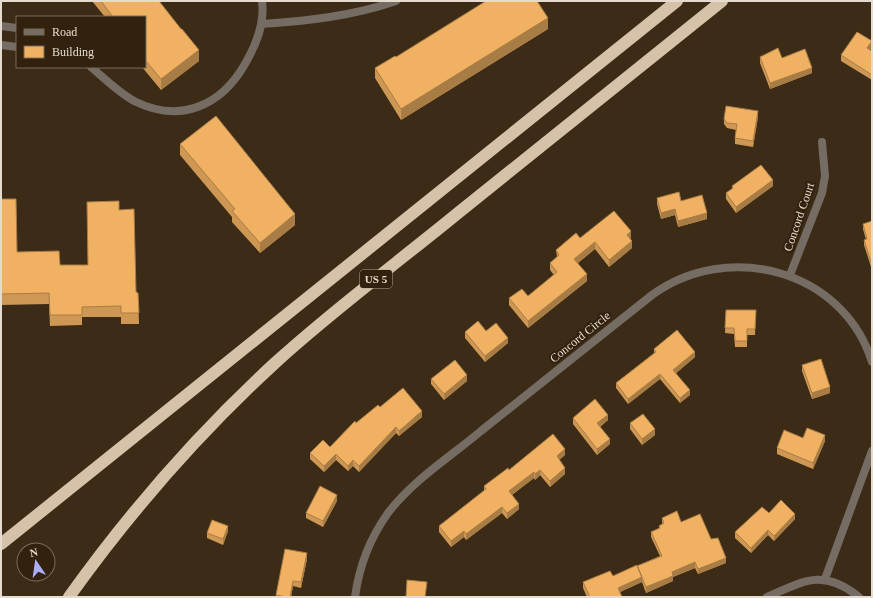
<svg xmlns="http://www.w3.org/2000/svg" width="873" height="598" viewBox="0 0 873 598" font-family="Georgia,serif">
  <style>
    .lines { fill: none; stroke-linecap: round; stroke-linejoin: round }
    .street { stroke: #756c63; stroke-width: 8 }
    .highway { stroke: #d6c1a9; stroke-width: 12 }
    .wall { fill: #ce9854 }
    .shaded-wall { fill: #a87c45 }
    .building { fill: #f0b162; stroke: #a87c45 }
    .labels { text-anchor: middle; stroke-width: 4; stroke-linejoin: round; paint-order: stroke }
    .shield { fill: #31210d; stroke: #b0a395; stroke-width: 1 }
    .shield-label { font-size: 11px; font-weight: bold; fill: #e6dbcf }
    .street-label { font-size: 12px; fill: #e6dbcf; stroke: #31210d }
  </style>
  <rect width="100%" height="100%" fill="#3c2b17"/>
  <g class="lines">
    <path class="street" d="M262,24C307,21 353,16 396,1
      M1,26L17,28
      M1,45L17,47
      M91,67C105,79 118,92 134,101C180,124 221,106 245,64C256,45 265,24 262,1
      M790,275L822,193L825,176L822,142
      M825,579L872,451
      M355,597C359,567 370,538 388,513C412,481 450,457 481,431C538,386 595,340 652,295C727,240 843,269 872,362
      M767,597C804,581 823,568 859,597"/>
    <path class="highway" d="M1,544L677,1
      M69,597C129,513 199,433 275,363C333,310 397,263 458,213C546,143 634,72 722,1"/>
  </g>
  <path class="wall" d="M92,1H159L199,61L161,90L142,67H145V17H105Z
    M548,29L401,120L375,78V68L396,57Z
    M872,47L870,50L872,51V80L841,61V55Z
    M760,57L782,58L812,73L770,89L760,63Z
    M758,117L753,147L735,144V138L736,130L727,128L724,124V119Z
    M180,144L295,225L260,253L232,222V217L180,155Z
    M732,186H773L736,213L726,199V193L732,189Z
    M657,198L681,201L707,219L678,227L675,215L661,219L657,204Z
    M1,199L17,252L60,265H88L119,210L136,292L138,293L139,324H121V317H82V325L50,326L49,304L1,305Z
    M872,221V270L864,245V240H866L863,229V224Z
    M580,238H631L630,239L632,248L609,267L595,249L578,263L587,281L528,328L509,305V298L528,296L554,275L550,270V263L557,257L556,250Z
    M726,310H756L755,335H747V347H735L734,334L725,333Z
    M486,331L508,343L485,362L465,338V332Z
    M654,349L695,357L676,373L690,395L680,403L660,379L628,404L616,388V383L654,353Z
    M802,365L830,393L812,399L802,371Z
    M431,379L467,381L444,400L431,384Z
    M380,407L422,417L399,436L396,433L359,472L353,466L348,471L336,460L324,472L310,459V453L330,447L356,423Z
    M573,418L608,420L600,427L610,444L597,455L573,424Z
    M630,423L655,435L642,445L630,429Z
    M803,438L825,441L813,469L777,454V448Z
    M565,455L559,460L565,474L550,487L540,475L535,480L534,478L512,495L519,509L507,519L502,513L466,540L464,537L451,547L439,532V526L484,491V486L509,470Z
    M337,501L323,527L306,518V513Z
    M769,513L795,519L774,541L768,535L751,553L735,538V532Z
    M662,518L681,522L711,539L726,563L698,574L695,568L673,577V581L646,593L642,582L620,592L622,597H587L583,588V582L613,576L660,556L651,537V532L659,528V526L662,524Z
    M228,531L223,545L207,538V533Z
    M307,559L301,588L293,586L291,597H276V595Z"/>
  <path class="shaded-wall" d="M548,18V29L401,120V109Z
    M872,41V47L867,54V48Z
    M199,50V61L161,90V79Z
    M812,68V73L770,89V83Z
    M758,111V117L753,147V141Z
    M773,180V186L736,213V207Z
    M675,209V215L661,219V213Z
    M707,213V219L678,227V221Z
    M295,214V225L260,253V243Z
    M631,231V238L627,241V235Z
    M632,241V248L609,267V260Z
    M595,242V249L574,266V259Z
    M587,274V281L528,328V321Z
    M508,338V343L485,362V356Z
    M695,352V357L673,376V370Z
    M660,374V379L628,404V399Z
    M467,375V381L444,400V394Z
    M830,387V393L812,399V393Z
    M690,390V395L680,403V398Z
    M422,411V417L399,436V431Z
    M608,415V420L597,429V423Z
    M396,427V433L359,472V466Z
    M655,429V435L642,445V439Z
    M825,435V441L813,469V463Z
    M610,439V444L597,455V449Z
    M565,449V455L557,462V456Z
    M336,454V460L324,472V466Z
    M353,460V466L348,471V466Z
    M565,468V474L550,487V481Z
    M540,470V475L535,480V474Z
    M534,472V478L509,497V491Z
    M337,495V501L323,527V521Z
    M519,504V509L507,519V513Z
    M502,507V513L466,540V534Z
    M795,514V519L774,541V536Z
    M228,526V531L223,545V539Z
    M768,530V535L751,553V548Z
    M464,531V537L451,547V541Z
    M307,553V559L301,588V582Z
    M726,558V563L698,574V569Z
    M695,562V568L673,577V581L646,593V587L672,572Z
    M642,577V582L618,593V588Z
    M293,581V586L291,597H290Z"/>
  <path class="building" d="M101,1H159L181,29H182L199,50L161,79L145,60V17H113Z
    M486,1H537L548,18L401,109L375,68L395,56L396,57Z
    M857,32L872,41L867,48L872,51V75L841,55Z
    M778,48L782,58L805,49L812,68L770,83L760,57Z
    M726,106L758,111L753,141L735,138L737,124L727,123L724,119Z
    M216,116L295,214L260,243L232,211L235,209L180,144Z
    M761,165L773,180L736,207L726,193L733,188L732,186Z
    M679,192L681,201L702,195L707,213L678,221L675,209L661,213L657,198Z
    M1,199H16L17,252L59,251L60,265H88L87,202L119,201V210L134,209L136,292L138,293L139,313H121V306L82,307V315H50L49,293L1,294Z
    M614,211L631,231L627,235L632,241L609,260L595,242L574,259L587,274L528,321L509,298L522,289L528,296L551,277L557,272L550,263L559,255L556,250L576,233L580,238Z
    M872,221V265L864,240L867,239L863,224Z
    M726,310H756L755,329H747V341H735L734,328H725Z
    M478,321L486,331L496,323L508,338L485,356L465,332Z
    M677,330L695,352L673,370L690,390L680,398L660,374L628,399L616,383L656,352L654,349Z
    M821,359L830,387L812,393L802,365Z
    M455,360L467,375L444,394L431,379Z
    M403,388L422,411L399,431L396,427L359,466L353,460L348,466L336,454L324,466L310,453L323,440L330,447L355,421L356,423L378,405L380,407Z
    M595,399L608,415L597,423L610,439L597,449L573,418Z
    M643,414L655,429L642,439L630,423Z
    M807,428L825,435L813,463L777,448L784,430L803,438Z
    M553,434L565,449L557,456L565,468L550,481L540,470L535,474L534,472L509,491L519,504L507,513L502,507L466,534L464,531L451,541L439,526L486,489L484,486L508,468L509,470Z
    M320,486L337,495L323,521L306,513Z
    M781,500L795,514L774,536L768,530L751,548L735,532L762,507L769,513Z
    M677,511L681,522L700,514L711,539L718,538L726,558L698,569L695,562L672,572L673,576L646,587L637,566L662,556L651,532L660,528L659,526L664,523L662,518Z
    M212,520L228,526L223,539L207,533Z
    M285,549L307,553L301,582L293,581L290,597H286L276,595Z
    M637,565L642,577L618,588L622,597H590L583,582L610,571L613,576Z
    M407,580L427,582L425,597H406Z"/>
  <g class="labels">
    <rect class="shield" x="360" y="270" width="32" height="18" rx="3"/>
    <g class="shield-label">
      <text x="376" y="283">US 5</text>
    </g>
    <g class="street-label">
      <text transform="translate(799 217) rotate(-71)" y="4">Concord Court</text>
      <text transform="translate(580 337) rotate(-39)" y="4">Concord Circle</text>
    </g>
  </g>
  <rect width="873" height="598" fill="none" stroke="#e6dbcf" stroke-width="4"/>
  <rect x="16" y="16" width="130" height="52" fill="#31210d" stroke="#796b5b"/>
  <rect x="24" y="29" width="20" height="6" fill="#756c63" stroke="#796b5b"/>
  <text x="52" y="36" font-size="12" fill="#e6dbcf">Road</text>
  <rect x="24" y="46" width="20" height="12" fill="#f0b162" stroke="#796b5b"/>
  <text x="52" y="56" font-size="12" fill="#e6dbcf">Building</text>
  <g transform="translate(36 562) rotate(347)"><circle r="19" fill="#31210d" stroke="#796b5b"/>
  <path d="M0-3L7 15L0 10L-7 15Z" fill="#abaffb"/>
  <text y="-6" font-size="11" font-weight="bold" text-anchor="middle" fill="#e6dbcf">N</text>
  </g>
</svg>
